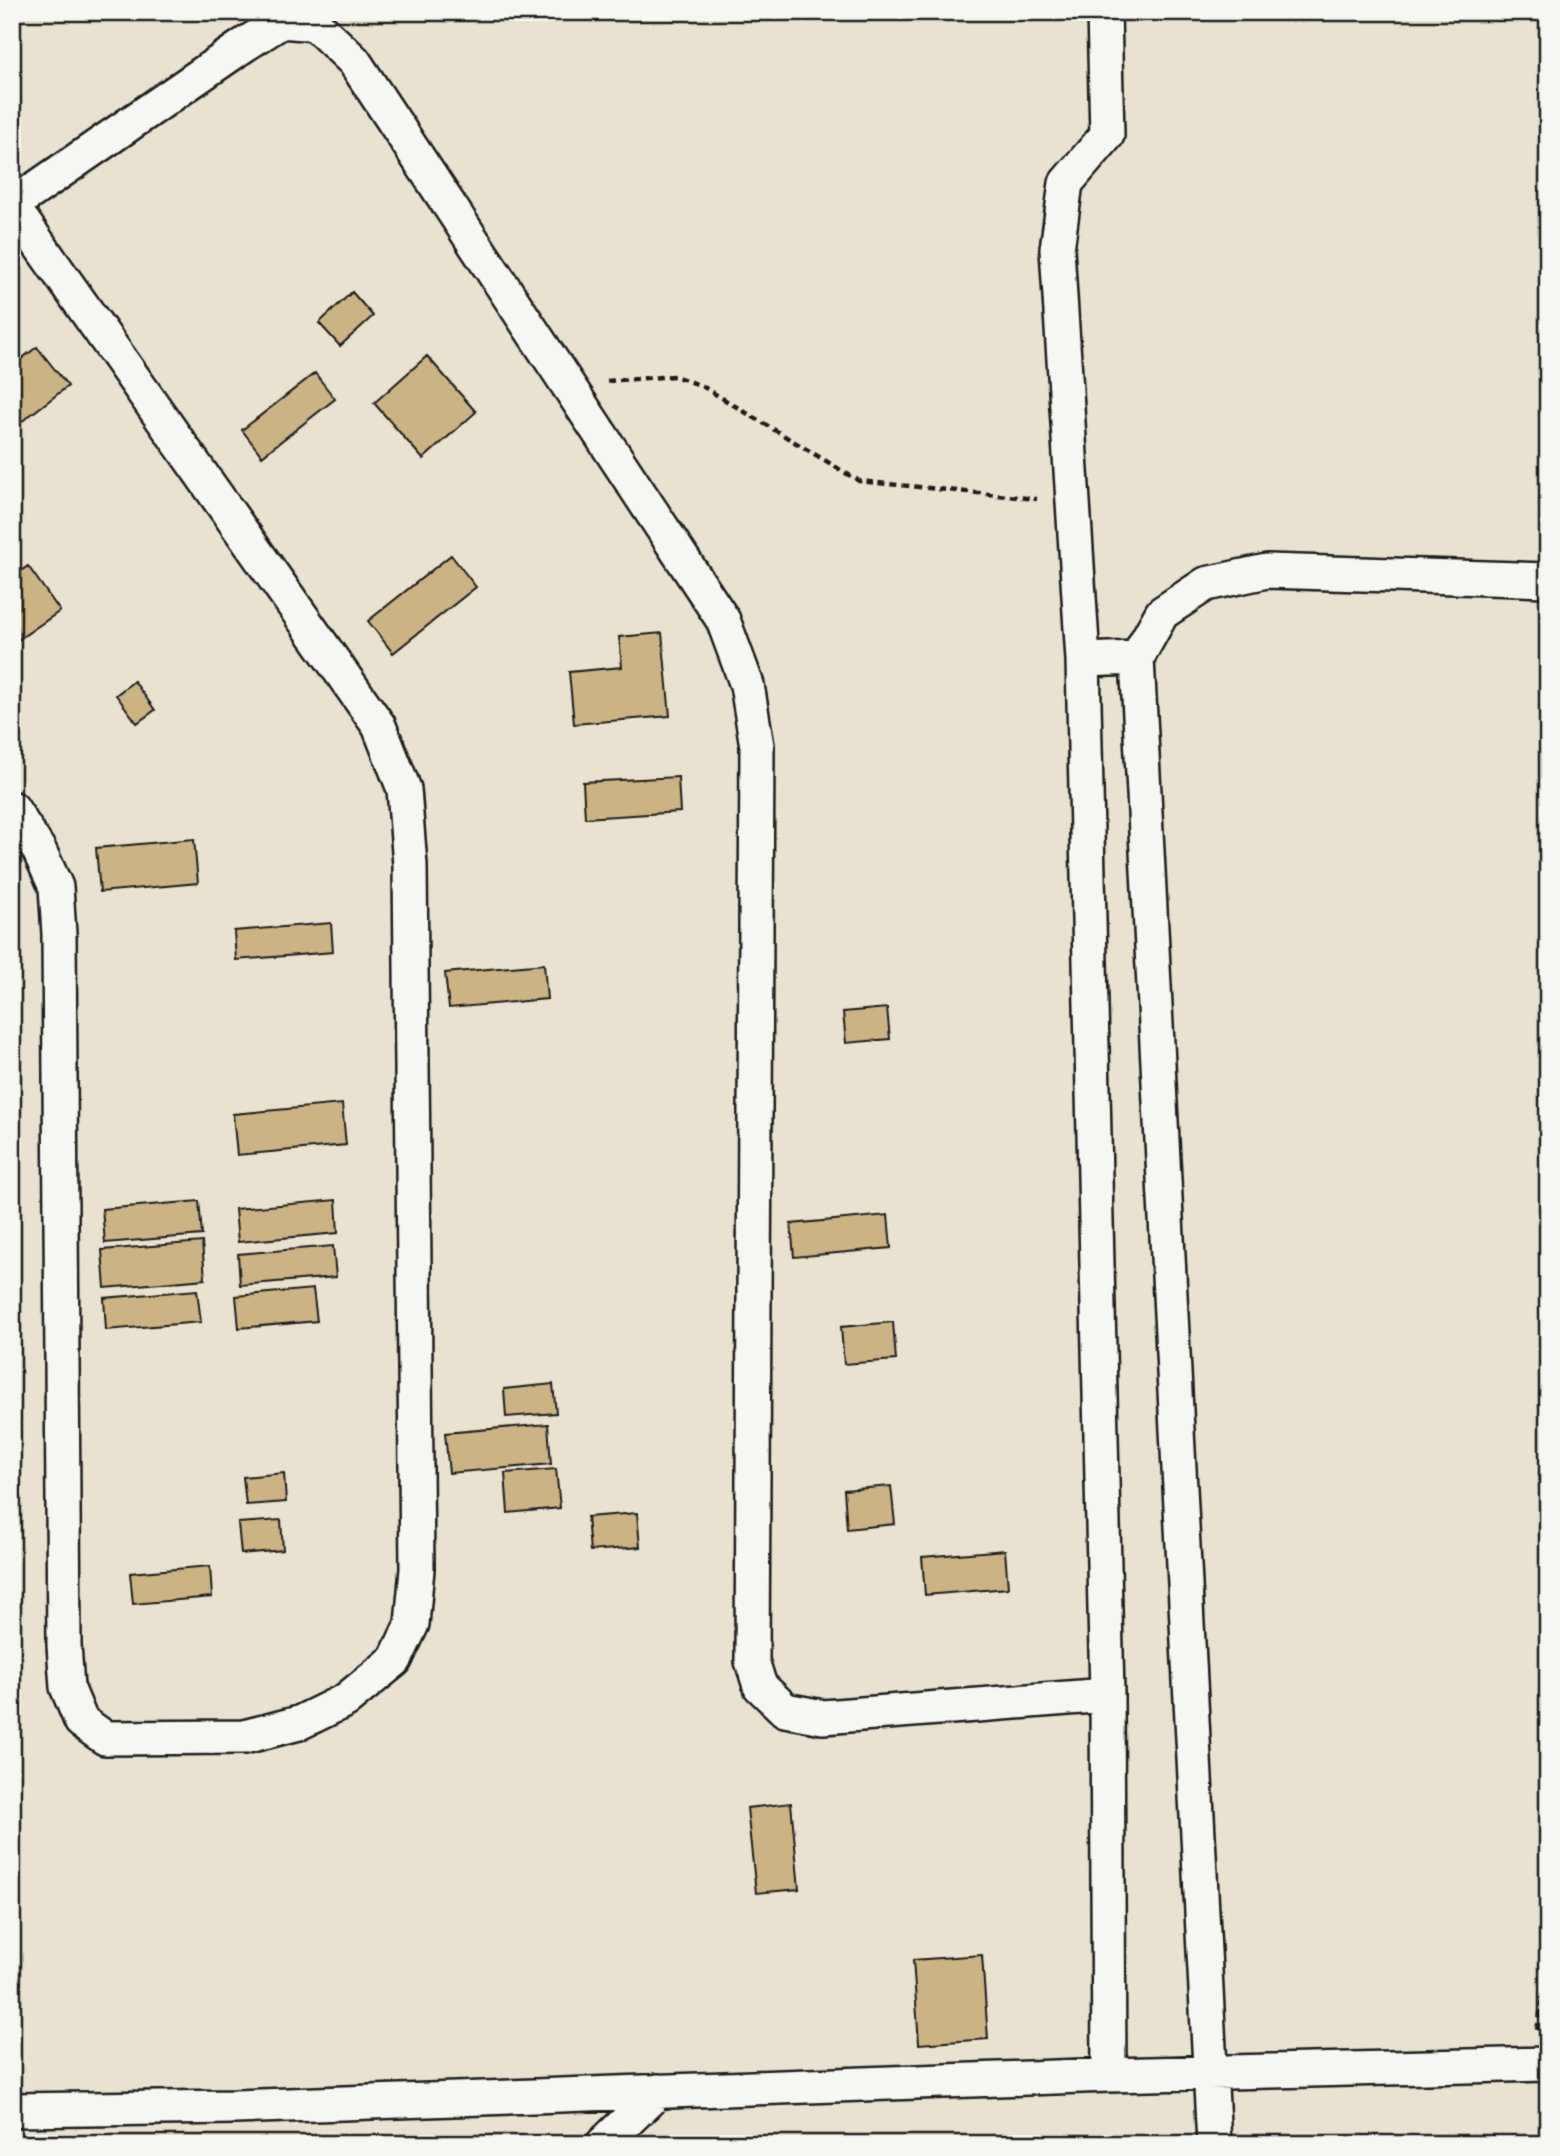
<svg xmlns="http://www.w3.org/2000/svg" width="1560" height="2156" viewBox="0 0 1560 2156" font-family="Pangolin,sans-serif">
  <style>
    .building { fill: #cbb383; stroke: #1c1c1c; stroke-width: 2 }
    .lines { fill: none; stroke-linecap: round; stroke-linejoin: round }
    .minor-casing { stroke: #1c1c1c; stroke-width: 38 }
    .path { stroke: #1c1c1c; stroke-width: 4.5; stroke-dasharray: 7 5; stroke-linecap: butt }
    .minor { stroke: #f6f6f2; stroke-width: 33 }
  </style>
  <rect width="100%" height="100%" fill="#e9e2d1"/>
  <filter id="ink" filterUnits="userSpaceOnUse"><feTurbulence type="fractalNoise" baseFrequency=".0143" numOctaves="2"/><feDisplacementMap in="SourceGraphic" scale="14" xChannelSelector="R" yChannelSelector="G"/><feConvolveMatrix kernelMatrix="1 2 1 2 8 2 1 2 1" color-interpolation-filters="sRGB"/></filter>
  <g filter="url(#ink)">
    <path class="building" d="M352,292L373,316L340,346L319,323Z
      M37,347L68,386L12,429V366Z
      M427,356L476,412L423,459L374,403Z
      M315,373L335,399L262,456L242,430Z
      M451,555L476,587L393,653L368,621Z
      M28,566L60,611L12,644V577Z
      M662,633L670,716L574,724L569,672L622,667L619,637Z
      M134,681L155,710L137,723L116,695Z
      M678,777L680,812L585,818L583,782Z
      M194,839L198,883L100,892L96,848Z
      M331,923L333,952L236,960L234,931Z
      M544,964L547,999L449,1008L445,973Z
      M887,1008L890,1039L846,1043L843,1012Z
      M342,1104L346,1145L237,1155L233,1114Z
      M336,1200L338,1233L238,1242L235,1209Z
      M199,1201L202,1235L105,1243L102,1209Z
      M888,1215L891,1248L794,1257L791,1224Z
      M202,1242L205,1279L105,1288L102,1250Z
      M333,1246L336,1277L240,1285L238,1254Z
      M313,1289L317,1321L239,1328L236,1296Z
      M197,1290L201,1322L106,1330L104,1298Z
      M893,1322L896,1360L844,1364L841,1327Z
      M553,1384L556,1413L506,1417L504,1389Z
      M548,1424L551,1464L449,1473L445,1433Z
      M556,1469L560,1508L508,1513L505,1473Z
      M284,1473L286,1502L246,1505L243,1477Z
      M891,1486L895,1524L847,1529L844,1490Z
      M637,1513L640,1547L590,1551L587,1517Z
      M281,1520L283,1550L241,1554L238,1523Z
      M1005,1550L1008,1588L925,1595L922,1557Z
      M210,1566L212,1597L133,1604L130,1573Z
      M791,1803L799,1889L756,1893L747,1808Z
      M982,1955L988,2039L919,2044L913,1960Z"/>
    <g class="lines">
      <g class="minor-casing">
        <path id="minor" d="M1104,12L1107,135L1066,183L1057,249L1083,660L1107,1695L1109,2075
          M12,205L244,45L282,21L315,24L354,61L723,620L747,685L757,746L752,1661L760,1686L785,1710L823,1717L1107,1695
          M12,206L379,726L404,789L410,865L417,1569L412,1624L395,1660L346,1700L299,1723L244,1737L105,1738L81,1721L67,1687L64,1645L59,934L56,887L39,850L12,808
          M1137,658L1214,2144
          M1083,660L1137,658L1162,613L1206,584L1267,571L1548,580
          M12,2110L235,2107L1109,2075L1548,2064
          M603,2144L658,2091"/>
      </g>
      <path class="path" d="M607,381L675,376L702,386L859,481L1037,499
        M1537,2030L1548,1973"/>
      <use href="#minor" class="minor"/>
    </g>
  </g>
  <rect width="1560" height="2156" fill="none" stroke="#f6f6f2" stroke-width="42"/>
  <rect x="21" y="21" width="1518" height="2114" fill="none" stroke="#1c1c1c" stroke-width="2.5" filter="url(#ink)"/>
</svg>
